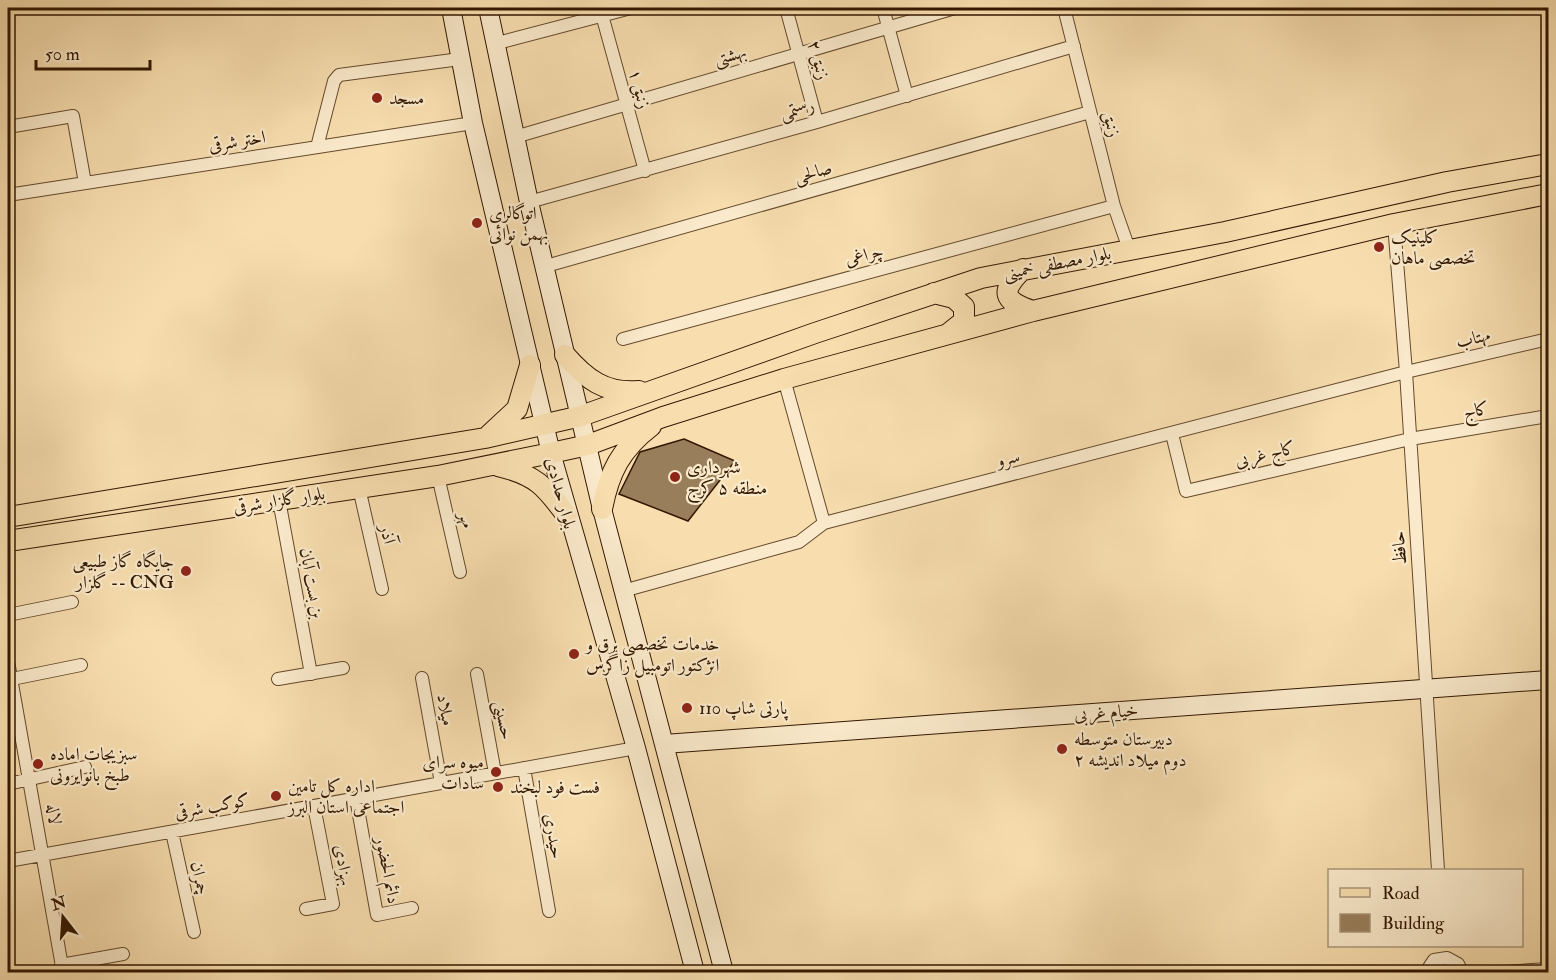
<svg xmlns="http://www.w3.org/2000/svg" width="1556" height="980" viewBox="0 0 1556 980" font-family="'IM FELL Double Pica',Amiri,serif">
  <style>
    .building { fill: #997e5b; stroke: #321701; stroke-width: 1.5 }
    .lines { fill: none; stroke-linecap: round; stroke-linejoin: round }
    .street-casing { stroke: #64492c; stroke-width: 14 }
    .secondary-casing { stroke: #321701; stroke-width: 20 }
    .primary-casing { stroke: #321701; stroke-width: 22 }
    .street { stroke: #faeacb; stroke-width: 12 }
    .secondary { stroke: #faeacb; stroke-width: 18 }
    .primary { stroke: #f8deaf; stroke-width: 20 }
    .poi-dot { fill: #8f2418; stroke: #faeacb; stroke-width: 2 }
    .labels { text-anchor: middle; stroke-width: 4.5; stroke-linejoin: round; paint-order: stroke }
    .street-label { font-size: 18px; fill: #321701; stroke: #faeacb }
    .poi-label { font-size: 18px; fill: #321701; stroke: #faeacb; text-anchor: start }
  </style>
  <rect width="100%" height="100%" fill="#f8deaf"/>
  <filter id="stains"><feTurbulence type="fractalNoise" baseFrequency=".00333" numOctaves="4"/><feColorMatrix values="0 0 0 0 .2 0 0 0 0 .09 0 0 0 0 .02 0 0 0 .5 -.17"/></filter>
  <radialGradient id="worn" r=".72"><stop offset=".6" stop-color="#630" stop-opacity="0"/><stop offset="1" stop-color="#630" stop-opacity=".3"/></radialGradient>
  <path class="building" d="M684,439L735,461L688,521L619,494L640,452Z"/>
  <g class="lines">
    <g class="street-casing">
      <path id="street" d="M786,8L817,122
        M883,8L907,96
        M1064,8L1114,206L1129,249
        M602,15L645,171
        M494,44L631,8
        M8,127L73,116L85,183
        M515,137L955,8
        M317,147L334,81L339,75L460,59
        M8,195L473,123
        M529,202L817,122L1074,46
        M1394,224L1406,372L1438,870
        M546,266L1090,112
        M623,339L1114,206
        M784,379L824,523
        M1172,434L1186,491L1410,439L1548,416
        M438,476L460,572
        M359,488L382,589
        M279,500L311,674
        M623,591L799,542L824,523L1406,372L1548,339
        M8,615L72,602
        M8,661L63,972
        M477,674L495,773
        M422,678L441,783
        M12,679L81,665
        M278,679L343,668
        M524,768L549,911
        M8,784L85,767
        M356,798L377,915L412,908
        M172,832L194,932
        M8,861L636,748
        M306,909L333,904L314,806
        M61,965L123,954
        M1426,972L1434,960L1447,958L1458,964L1462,972
        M1504,972L1548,969"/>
    </g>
    <g class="secondary-casing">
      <path id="secondary" d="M451,8L473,123L551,453L636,748L695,972
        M488,8L529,202L602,509L724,972
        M664,744L1548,680"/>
    </g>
    <g class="primary-casing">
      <path id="primary" d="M1023,269C1000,291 1002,301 1033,311
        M934,293L954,298L964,307V321L949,333
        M565,355C586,379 605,394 639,391
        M489,435L517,409L530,365
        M498,466C536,475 545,486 567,516
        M602,509C609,472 621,449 651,426
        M8,517L485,438L581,416L815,333L981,278L1225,232L1447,182L1548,164
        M8,541L438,476L551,453L588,445L663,417L784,379L1033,311L1394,224L1548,194"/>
    </g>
    <use href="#street" class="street"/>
    <use href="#secondary" class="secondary"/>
    <use href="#primary" class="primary"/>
  </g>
  <g class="poi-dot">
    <circle cx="377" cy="98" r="6"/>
    <circle cx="477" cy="223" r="6"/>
    <circle cx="1379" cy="247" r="6"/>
    <circle cx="675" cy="477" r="6"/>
    <circle cx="186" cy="571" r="6"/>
    <circle cx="574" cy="654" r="6"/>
    <circle cx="687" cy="708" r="6"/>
    <circle cx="1062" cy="749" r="6"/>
    <circle cx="38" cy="764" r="6"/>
    <circle cx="496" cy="772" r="6"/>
    <circle cx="498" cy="787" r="6"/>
    <circle cx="276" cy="796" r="6"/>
  </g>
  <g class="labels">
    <g class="street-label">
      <text transform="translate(730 55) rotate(-16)" y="6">بهشتی</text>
      <text transform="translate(819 60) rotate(75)" y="6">زنبق ۲</text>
      <text transform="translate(640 89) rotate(75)" y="6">زنبق ۱</text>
      <text transform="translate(797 109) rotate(-16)" y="6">رستمی</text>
      <text transform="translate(1112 124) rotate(76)" y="6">زنبق</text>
      <text transform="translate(237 141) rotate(-9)" y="6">اختر شرقی</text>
      <text transform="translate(813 172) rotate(-16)" y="6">صالحی</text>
      <text transform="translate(864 255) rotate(-15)" y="6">چراغی</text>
      <text transform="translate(1057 263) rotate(-11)" y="6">بلوار مصطفی خمینی</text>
      <text transform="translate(1473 338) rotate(-13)" y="6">مهتاب</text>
      <text transform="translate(1476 410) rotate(-10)" y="6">کاج</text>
      <text transform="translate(1265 454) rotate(-13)" y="6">کاج غربی</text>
      <text transform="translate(1008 458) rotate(-14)" y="6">سرو</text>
      <text transform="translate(561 493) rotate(75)" y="6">بلوار حدادی</text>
      <text transform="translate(279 500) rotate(-9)" y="6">بلوار گلزار شرقی</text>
      <text transform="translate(467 520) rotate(77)" y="6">مهر</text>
      <text transform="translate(388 534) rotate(77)" y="6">آذر</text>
      <text transform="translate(1399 548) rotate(-94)" y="6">حافظ</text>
      <text transform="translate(312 583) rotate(80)" y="6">بن بست آبان</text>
      <text transform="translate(446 710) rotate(80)" y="6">میلاد</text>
      <text transform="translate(1106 712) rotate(-4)" y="6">خیام غربی</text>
      <text transform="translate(504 720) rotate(79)" y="6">حسینی</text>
      <text transform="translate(212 806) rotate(-10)" y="6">کوکب شرقی</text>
      <text transform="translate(54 814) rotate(81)" y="6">لاله</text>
      <text transform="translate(554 836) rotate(80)" y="6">حیدری</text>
      <text transform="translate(344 865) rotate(80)" y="6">بهزادی</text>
      <text transform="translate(388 870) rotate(79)" y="6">دائم الحضور</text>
      <text transform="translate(200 878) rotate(78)" y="6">چمران</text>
    </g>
    <g class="poi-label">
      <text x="389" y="104">مسجد</text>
      <text x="489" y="219">اتوگالری<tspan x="489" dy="21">بهمن نوائی</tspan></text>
      <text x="1391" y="243">کلینیک<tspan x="1391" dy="21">تخصصی ماهان</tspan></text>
      <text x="687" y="473">شهرداری<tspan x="687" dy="21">منطقه ۵ کرج</tspan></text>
      <text x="174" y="567" text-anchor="end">جایگاه گاز طبیعی<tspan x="174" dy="21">گلزار -- CNG</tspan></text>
      <text x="586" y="650">خدمات تخصصی برق و<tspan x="586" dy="21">انژکتور اتومبیل زاگرس</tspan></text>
      <text x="699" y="714">پارتی شاپ 110</text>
      <text x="1074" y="745">دبیرستان متوسطه<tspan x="1074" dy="21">دوم میلاد اندیشه ۲</tspan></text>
      <text x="50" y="760">سبزیجات اماده<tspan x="50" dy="21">طبخ بانوایرونی</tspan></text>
      <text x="484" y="768" text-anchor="end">میوه سرای<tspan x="484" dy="21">سادات</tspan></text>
      <text x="288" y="792">اداره کل تامین<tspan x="288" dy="21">اجتماعی استان البرز</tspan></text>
      <text x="510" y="793">فست فود لبخند</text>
    </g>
  </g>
  <rect width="1556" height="980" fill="none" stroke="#f8deaf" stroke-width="30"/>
  <rect x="9" y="9" width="1538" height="962" fill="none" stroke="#321701" stroke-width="3"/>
  <rect x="15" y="15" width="1526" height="950" fill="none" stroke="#321701" stroke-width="1.5"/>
  <rect x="1328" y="869" width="195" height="78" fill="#faeacb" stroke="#aa967a" stroke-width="1.5"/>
  <rect x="1340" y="888" width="30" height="9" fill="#f8deaf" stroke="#aa967a" stroke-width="1.5"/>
  <text x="1382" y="899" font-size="18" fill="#321701">Road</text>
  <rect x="1340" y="914" width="30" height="18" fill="#997e5b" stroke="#aa967a" stroke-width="1.5"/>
  <text x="1382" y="929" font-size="18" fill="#321701">Building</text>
  <g transform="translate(63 917) rotate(343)" stroke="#faeacb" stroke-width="4.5" paint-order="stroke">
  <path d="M0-4.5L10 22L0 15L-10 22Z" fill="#321701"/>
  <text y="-9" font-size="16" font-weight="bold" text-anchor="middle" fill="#321701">N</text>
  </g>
  <path d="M36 60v9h114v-9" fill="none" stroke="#321701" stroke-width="3"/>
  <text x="45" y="60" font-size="18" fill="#321701" stroke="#faeacb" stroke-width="4.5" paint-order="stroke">50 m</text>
  <rect width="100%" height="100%" filter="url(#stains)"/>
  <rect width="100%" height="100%" fill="url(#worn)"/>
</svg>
